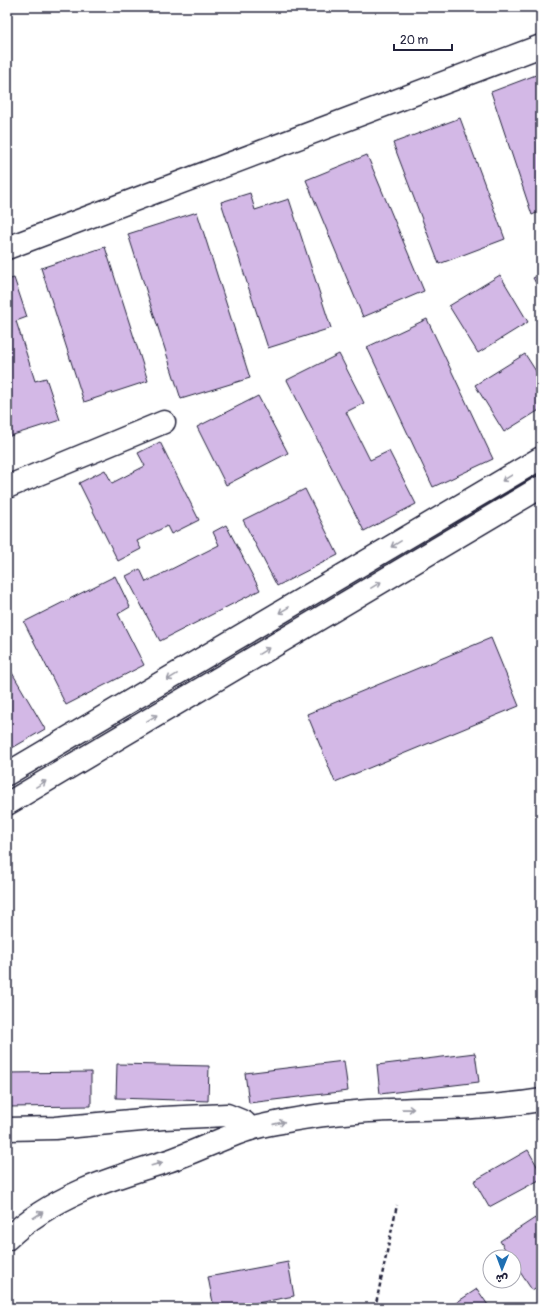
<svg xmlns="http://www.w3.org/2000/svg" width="548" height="1315" viewBox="0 0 548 1315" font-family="Pangolin,'Playpen Sans Arabic',sans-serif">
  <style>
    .building { fill: #d3b8e6; stroke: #22223b }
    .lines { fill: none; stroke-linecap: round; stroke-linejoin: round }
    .minor-casing { stroke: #22223b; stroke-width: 25 }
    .major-casing { stroke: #22223b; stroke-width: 25 }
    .path { stroke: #22223b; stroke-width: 2.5; stroke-dasharray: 4 3; stroke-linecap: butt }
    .minor { stroke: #fff; stroke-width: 22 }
    .major { stroke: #fff; stroke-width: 22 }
    .oneway { stroke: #9c9ca7 }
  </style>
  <rect width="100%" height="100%" fill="#fff"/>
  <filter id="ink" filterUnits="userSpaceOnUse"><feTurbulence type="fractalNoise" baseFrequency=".025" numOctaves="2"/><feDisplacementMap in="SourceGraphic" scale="8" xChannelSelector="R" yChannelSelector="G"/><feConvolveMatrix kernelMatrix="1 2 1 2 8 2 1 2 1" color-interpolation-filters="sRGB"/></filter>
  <g filter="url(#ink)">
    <path class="building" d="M541,73V211L532,215L491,92Z
      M460,118L505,239L439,264L393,143Z
      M367,155L424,291L363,317L306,180Z
      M250,193L255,210L289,199L331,328L268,348L221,202Z
      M197,212L250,378L181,399L128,234Z
      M105,247L148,381L84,402L41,268Z
      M541,274V292L533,278Z
      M500,275L528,322L478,353L449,306Z
      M14,278L27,317L16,321L35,381L46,378L60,420L7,437V280Z
      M427,319L493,459L433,487L367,347Z
      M339,354L364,403L346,412L370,460L389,451L416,504L364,531L287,380Z
      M525,354L541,379V409L504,432L475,385Z
      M258,396L288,453L226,485L197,427Z
      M160,442L199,520L171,534L167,526L137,541L141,549L118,561L79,483L105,470L112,483L145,466L138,453Z
      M305,489L338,555L277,586L243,520Z
      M226,525L260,590L160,641L126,576L140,569L146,582L219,545L213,532Z
      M115,576L130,607L118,614L144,665L66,705L24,622Z
      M491,638L519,706L335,782L307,714Z
      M11,671L45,729L7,751V673Z
      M475,1053L479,1082L380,1094L377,1065Z
      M344,1061L348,1091L249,1103L245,1073Z
      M117,1064L209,1066L208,1101L116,1098Z
      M91,1072V1106L8,1107V1073Z
      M528,1150L541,1173V1179L489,1207L474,1181Z
      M535,1218L541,1228V1285L532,1290L514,1263V1257H510L500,1241Z
      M288,1262L294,1296L231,1308H214L208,1277Z
      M477,1289L490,1308H448Z"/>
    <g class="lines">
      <g class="minor-casing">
        <path id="minor" d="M7,248L541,46
          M7,487L164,422
          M7,774L541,458
          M7,804L541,487
          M7,1129L55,1128L163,1118L227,1115L244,1122L250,1129"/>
      </g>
      <g class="major-casing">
        <path id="major" d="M7,1239C51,1197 108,1179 165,1162C194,1153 221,1138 250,1129C263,1125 278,1123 291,1120C374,1104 458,1114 541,1100"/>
      </g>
      <path class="path" d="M375,1308L397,1205"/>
      <use href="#minor" class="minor"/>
      <use href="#major" class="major"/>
    </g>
    <defs><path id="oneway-shaft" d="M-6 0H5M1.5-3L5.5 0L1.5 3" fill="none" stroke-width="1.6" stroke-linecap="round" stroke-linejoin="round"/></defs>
    <g class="oneway">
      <use href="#oneway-shaft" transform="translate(507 478) rotate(149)"/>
      <use href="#oneway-shaft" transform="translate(396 544) rotate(149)"/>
      <use href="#oneway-shaft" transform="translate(376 585) rotate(-31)"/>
      <use href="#oneway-shaft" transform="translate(284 610) rotate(149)"/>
      <use href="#oneway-shaft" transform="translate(264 651) rotate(-31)"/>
      <use href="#oneway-shaft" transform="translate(172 677) rotate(149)"/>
      <use href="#oneway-shaft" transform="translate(152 718) rotate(-31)"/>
      <use href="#oneway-shaft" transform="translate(41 784) rotate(-31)"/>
      <use href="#oneway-shaft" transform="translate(408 1109) rotate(-1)"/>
      <use href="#oneway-shaft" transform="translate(279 1123) rotate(-13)"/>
      <use href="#oneway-shaft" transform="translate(157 1164) rotate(-16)"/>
      <use href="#oneway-shaft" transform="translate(38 1215) rotate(-33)"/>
    </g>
  </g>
  <rect width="548" height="1315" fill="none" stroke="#fff" stroke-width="24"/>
  <rect x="12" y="12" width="524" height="1291" fill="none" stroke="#22223b" stroke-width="1.5" filter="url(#ink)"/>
  <g transform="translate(502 1269) rotate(181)"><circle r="19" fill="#ffffff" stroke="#a7a7b1"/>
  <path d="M0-3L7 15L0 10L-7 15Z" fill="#1f6fb2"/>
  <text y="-6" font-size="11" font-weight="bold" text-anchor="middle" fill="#22223b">ش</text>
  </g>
  <path d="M394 44v6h58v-6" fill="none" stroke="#22223b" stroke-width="2"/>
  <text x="400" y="44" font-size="12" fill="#22223b" stroke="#ffffff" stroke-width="3" paint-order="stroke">20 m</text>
</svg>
